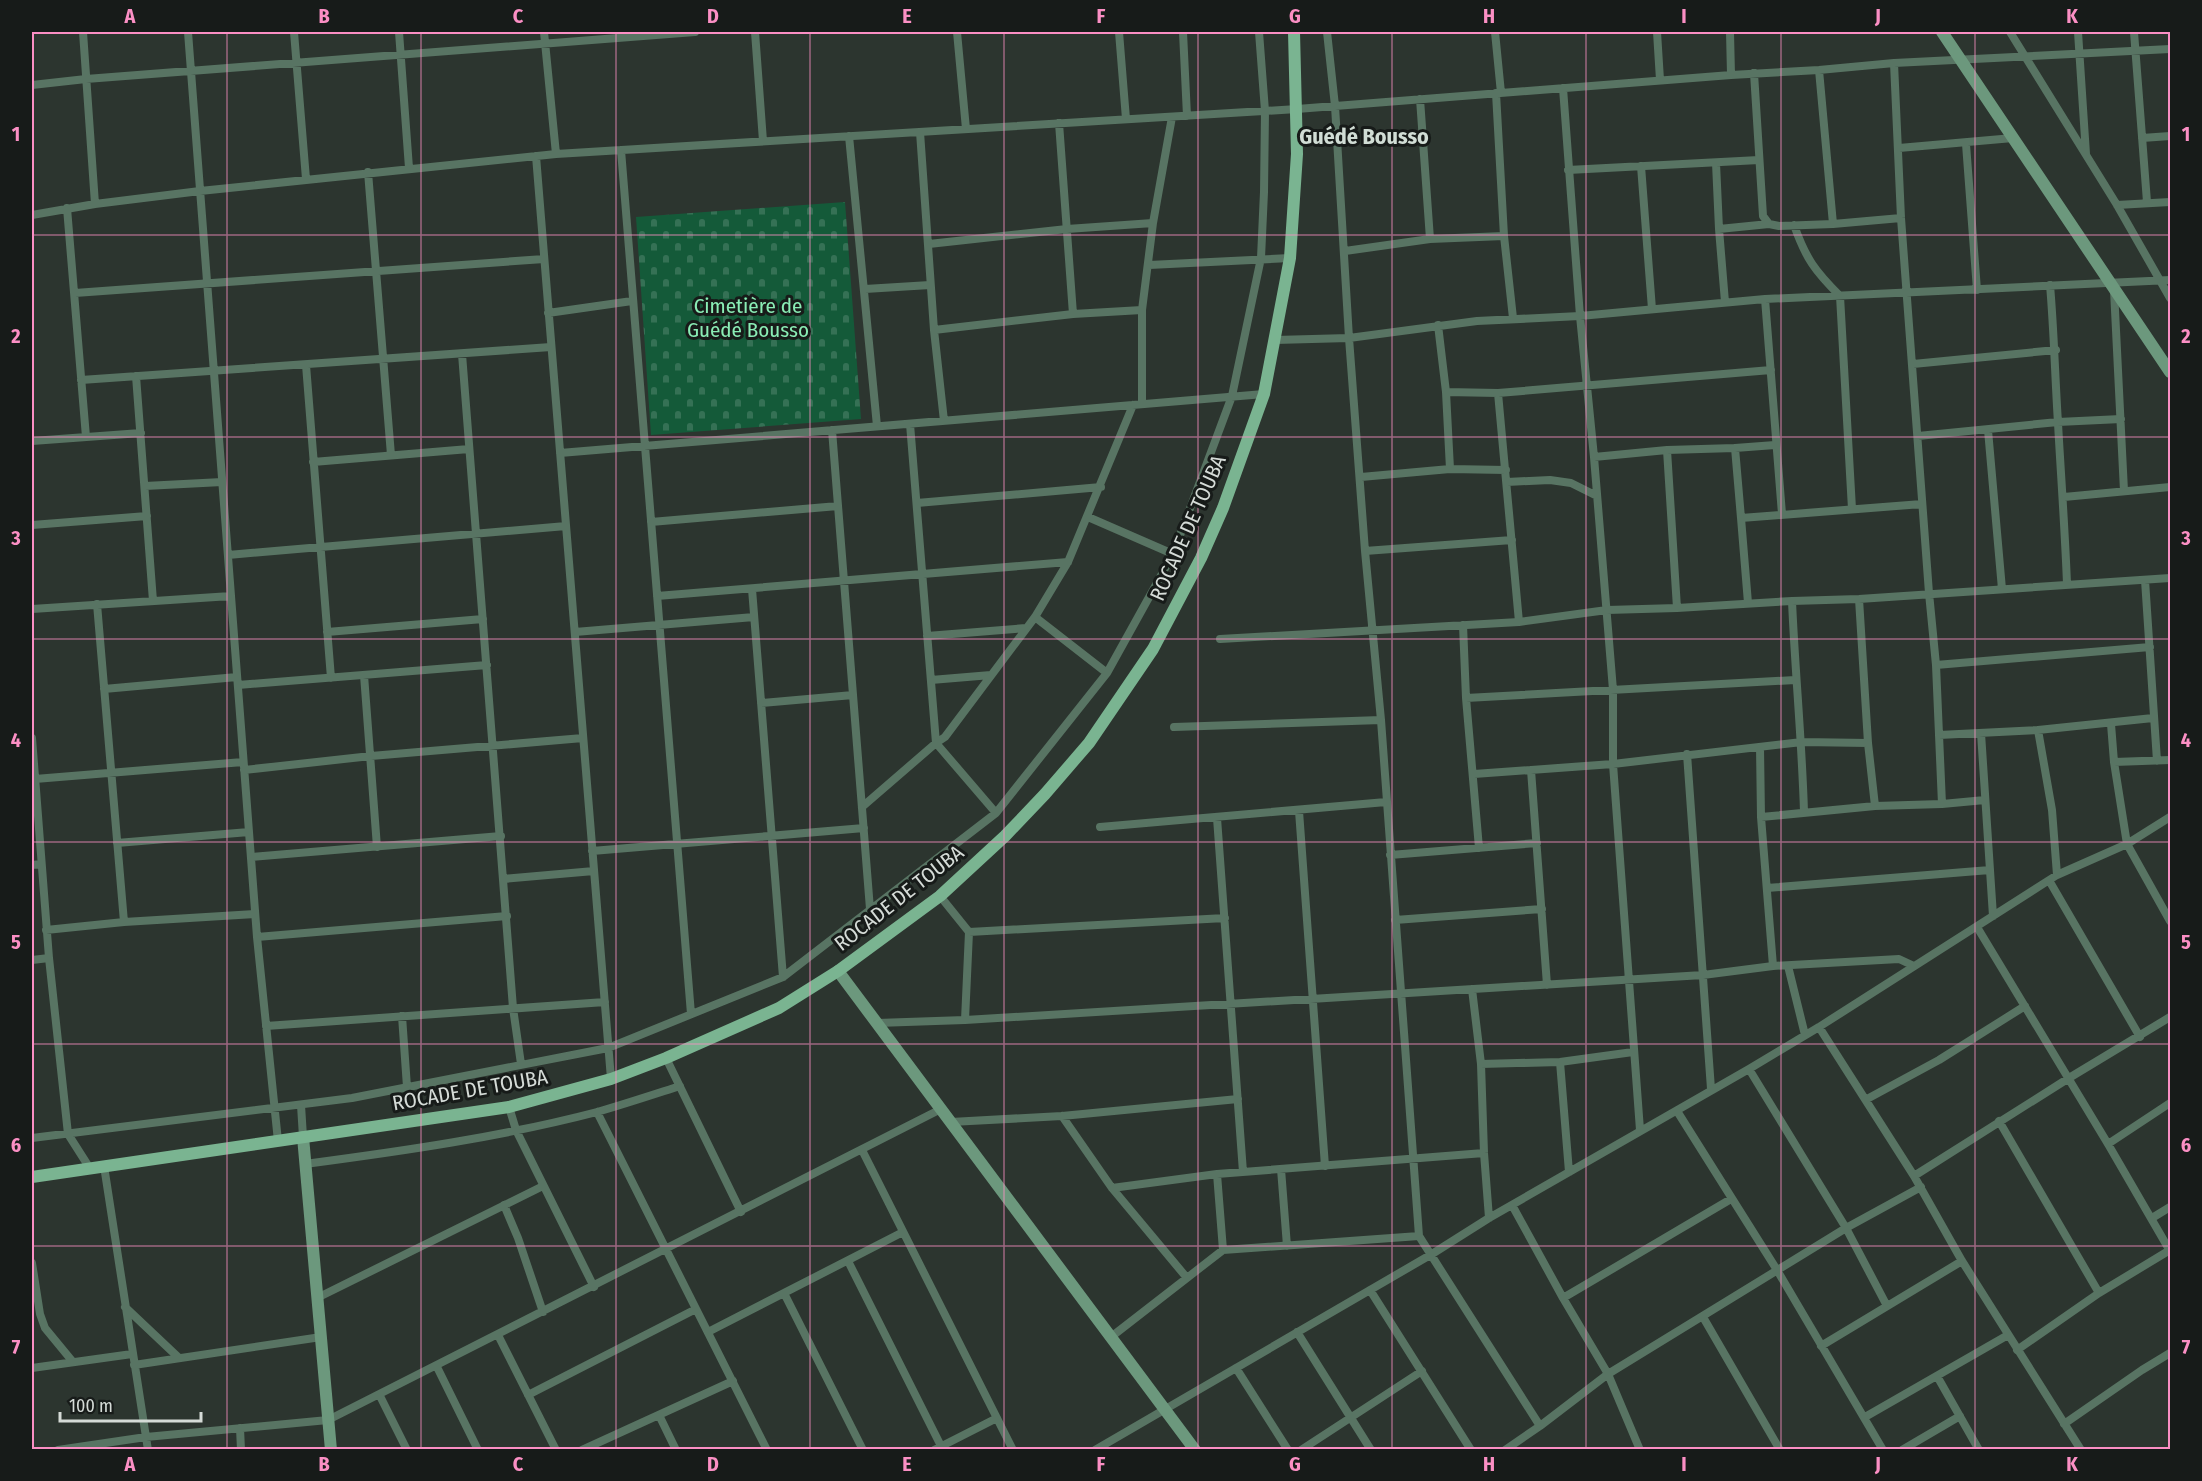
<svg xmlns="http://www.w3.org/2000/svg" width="2202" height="1481" viewBox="0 0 2202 1481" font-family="'Fira Sans Condensed',sans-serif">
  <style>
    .cemetery { fill: url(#cemetery-stones) }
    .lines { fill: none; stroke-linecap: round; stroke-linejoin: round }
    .street { stroke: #587463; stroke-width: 8 }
    .secondary { stroke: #6c987d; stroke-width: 12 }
    .primary { stroke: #7ab491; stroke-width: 12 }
    .grid { fill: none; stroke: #fb8fc4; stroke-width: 1.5; stroke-opacity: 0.55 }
    .labels { text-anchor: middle; stroke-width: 6; stroke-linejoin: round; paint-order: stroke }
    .park-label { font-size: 21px; fill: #8aedb5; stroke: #171b19 }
    .street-label { font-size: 21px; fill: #d5dbd7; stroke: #171b19 }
    .neighbourhood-label { font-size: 22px; font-weight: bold; fill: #d1ddd5; stroke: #171b19 }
    .neatline { fill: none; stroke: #fb8fc4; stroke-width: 2 }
    .grid-label { font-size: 20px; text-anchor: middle; font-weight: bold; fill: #fb8fc4 }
  </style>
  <defs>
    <pattern id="cemetery-stones" width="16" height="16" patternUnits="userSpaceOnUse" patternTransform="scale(1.5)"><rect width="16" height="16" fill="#145a39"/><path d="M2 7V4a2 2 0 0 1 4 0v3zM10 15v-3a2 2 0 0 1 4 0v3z" fill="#357155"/></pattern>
  </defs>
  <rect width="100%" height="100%" fill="#2c352f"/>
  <path class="cemetery" d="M845,202L861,419L651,435L636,217Z"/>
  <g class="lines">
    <path class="street" d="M83,32L95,204
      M188,32L257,937L278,1141
      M294,32L306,179
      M399,32L409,168
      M544,32L556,154
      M755,32L763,141
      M957,32L966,129
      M1119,32L1126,119
      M1183,32L1187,116
      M1327,32L1335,106L1349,338L1365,551L1381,720L1419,1236L1540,1426
      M1495,32L1501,93
      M1657,32L1660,80
      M1730,32L1731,75
      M2010,32L2117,205L2170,298
      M2078,32L2086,154
      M2134,32L2147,202
      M1894,63L1901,218L1929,593L1936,665L1942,804
      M1819,70L1833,224
      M1754,73L1763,216L1769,224
      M32,85L86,79L695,32
      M1563,88L1580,316L1594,457L1613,690V764L1640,1130
      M1496,93L1504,236L1513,318
      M1420,99L1430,239
      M1059,123L1073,314
      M920,132L934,330L944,421
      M849,136L877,426
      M2142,138L2170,136
      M1966,144L1977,290
      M1899,148L2013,138
      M621,150L691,1014
      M536,156L611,1079
      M1716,163L1719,229L1725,302
      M1641,166L1652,309
      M1568,170L1759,160
      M368,172L391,455
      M2117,205L2170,202
      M67,208L86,437
      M32,215L95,204L200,191L556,154L1297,109L1731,75L1819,70L1894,63L2170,49
      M1794,225C1806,259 1815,271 1840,296L1852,509
      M1719,229L1769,224L1779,226L1833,224L1901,218
      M929,244L1067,229L1153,223
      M1345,251L1430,239L1504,236
      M1149,265L1290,258
      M2050,285C2054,331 2055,377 2058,423C2061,477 2065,531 2067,584
      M865,289L930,285
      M2114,290L2124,491
      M75,293L544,259
      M1765,299L1782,514
      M548,313L632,301
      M1438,325L1446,392L1450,469
      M934,330L1073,314L1142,310
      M1275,340L1349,338L1477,321L1580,316L1765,299L2170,280
      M462,354L513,1008L521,1064
      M1913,364L2056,350
      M306,365L331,678
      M136,376L153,601
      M81,380L551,347
      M1446,392L1498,393L1771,370
      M1498,393L1519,622
      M1142,404V310L1153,223L1172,117
      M910,424L936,743L996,813
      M832,430L870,909
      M1988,430L2002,589
      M1918,436L2058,422L2121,419
      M32,441L141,433
      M1735,448L1741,518
      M1667,450L1677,608
      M560,453L1264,394
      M1594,457L1667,450L1735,448L1775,445
      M313,462L469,449
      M1361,477L1450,469L1506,470
      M1507,482L1550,480L1571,483L1597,496
      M145,486L222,482
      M2064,497L2170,487
      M917,503L1101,487
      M1088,517L1173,554
      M651,522L838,506
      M32,525L147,516
      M1365,551L1512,540
      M228,555L566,526
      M2145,580L2157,761
      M752,589L783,977
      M657,596L1068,562
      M1859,599L1868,743L1875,806
      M1792,601C1795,671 1802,742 1804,812
      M1748,603L1741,518L1922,504
      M97,604L124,922
      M32,609L231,596
      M1035,617L1107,673
      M1463,625L1466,698L1479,848
      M327,632L483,619
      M575,632L754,617
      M927,636L1026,628
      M1220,639L1519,622L1607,610L1677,608L1792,601L1859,599L2170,578
      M1936,665L2150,647
      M364,675L377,847
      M931,680L991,675
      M238,685L487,665
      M104,689L237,677
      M1466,698L1795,680
      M761,703L853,695
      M2111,724L2114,762L2127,844L2170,921
      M1174,727L1381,720
      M2038,730L2052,810L2057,875
      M1981,733L1993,916
      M1939,735L2038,730L2153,718
      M32,738L49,958L68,1134L89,1167
      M1760,747L1761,817L1773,966
      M1687,754L1711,1089
      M2114,762L2170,760
      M244,770L371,756L583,738
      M1531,770L1547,985
      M1474,774L1613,764L1802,742L1868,743
      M35,779L243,762
      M862,807L936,743L945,737L1035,617L1068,562L1133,405
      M1299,811L1325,1166
      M1761,817L1875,806L1942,804L1985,800
      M1217,818L1243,1172
      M1100,827L1386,802
      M117,843L249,832
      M592,851L864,828
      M1390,855L1537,843
      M251,857L501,836
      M32,865L41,864
      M503,879L594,871
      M2050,882L2140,1037
      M1767,888L1990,870
      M940,896L969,932L965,1020
      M1395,920L1542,909
      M1977,927L2108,1144L2170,1251
      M46,930L124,922L255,914
      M969,932L1225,918
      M257,937L507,916
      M32,960L49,958
      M1788,966L1805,1035
      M1472,989L1481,1064L1484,1153L1489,1218
      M402,1016L407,1087
      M877,1023L965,1020L1703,975L1773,966L1899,959L1914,966
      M266,1026L605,1002
      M1819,1027L1914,1176L1962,1261L2081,1450
      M666,1058L741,1212
      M1560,1062L1569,1172
      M1481,1064L1560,1062L1633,1052
      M1749,1069L1846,1228L1887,1306
      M1867,1099L1939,1060L2025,1006
      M301,1105L303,1137
      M509,1107L516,1130L594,1287
      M1677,1111L1777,1270L1883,1450
      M597,1112L767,1450
      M1062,1116L1112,1188L1187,1278
      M1999,1121L2099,1293
      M951,1122L1062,1116L1238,1099
      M32,1138L352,1098L608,1048L783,977L996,813L1107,673L1173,554L1232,396L1261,258L1264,192L1265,111L1259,32
      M2108,1144L2170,1103
      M862,1150L1013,1450
      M305,1164C403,1151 501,1137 597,1112C625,1104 652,1095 680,1086
      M104,1166L148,1450
      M1281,1169L1287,1246
      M1217,1174L1223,1250
      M1914,1176L2069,1078L2170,1017
      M1112,1188L1217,1174L1484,1153
      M504,1205L518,1238L543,1312
      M1512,1205L1563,1298L1608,1374L1640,1450
      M2152,1218L2170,1207
      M848,1261L941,1446
      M32,1263L40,1314L45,1328L73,1362
      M1370,1290L1471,1450
      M784,1293L863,1450
      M317,1298L543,1186
      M1563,1298L1731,1199
      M125,1307L179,1358
      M1703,1317L1780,1450
      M708,1332L903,1232
      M1297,1332L1371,1450
      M498,1335L556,1450
      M1111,1337L1223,1250L1419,1236
      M1821,1346L1962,1261
      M2017,1350L2099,1293L2170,1250
      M134,1365L321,1337
      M437,1367L478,1450
      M32,1368L132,1354
      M1236,1368L1288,1450
      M1937,1376L1979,1450
      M528,1395L696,1309
      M380,1396L407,1450
      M659,1415L676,1450
      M1865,1417L2008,1335
      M2064,1424L2142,1370L2170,1353
      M240,1428L241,1450
      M58,1450L146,1437L328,1420L941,1109
      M582,1450L733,1381
      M934,1450L997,1418
      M1095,1450L1432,1254L1489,1218L1749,1069L1819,1027L2057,875L2127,844L2170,817
      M1301,1450L1422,1371
      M1505,1450L1540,1426L1608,1374L1846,1228L1921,1187
      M1902,1450L1960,1416"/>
    <path class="secondary" d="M1942,32L2170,372
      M838,971L1195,1450
      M303,1137L331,1450"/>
    <path class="primary" d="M32,1177L509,1107L611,1079L666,1058L779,1008L838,971L940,896L1005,836L1045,794L1089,743L1153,649L1201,558L1223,508L1264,394L1290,258L1297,154L1294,32"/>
  </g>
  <path class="grid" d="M227,32V1450M421,32V1450M616,32V1450M810,32V1450M1004,32V1450M1198,32V1450M1392,32V1450M1586,32V1450M1781,32V1450M1975,32V1450M32,235H2170M32,437H2170M32,639H2170M32,842H2170M32,1044H2170M32,1246H2170"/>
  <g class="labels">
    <g class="park-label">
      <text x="748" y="313">Cimetière de<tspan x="748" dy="24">Guédé Bousso</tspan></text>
    </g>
    <g class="street-label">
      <text transform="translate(1188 528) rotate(-66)" y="7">ROCADE DE TOUBA</text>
      <text transform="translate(899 898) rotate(-38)" y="7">ROCADE DE TOUBA</text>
      <text transform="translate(470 1090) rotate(-10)" y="7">ROCADE DE TOUBA</text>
    </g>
    <g class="neighbourhood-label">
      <text x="1364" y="144">Guédé Bousso</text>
    </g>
  </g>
  <rect width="2202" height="1481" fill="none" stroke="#171b19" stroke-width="66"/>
  <path d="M60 1412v9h141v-9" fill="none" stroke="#d5dbd7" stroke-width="3"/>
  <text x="69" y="1412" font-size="18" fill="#d5dbd7" stroke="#171b19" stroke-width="4.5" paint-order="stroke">100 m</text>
  <rect x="33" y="33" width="2136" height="1415" class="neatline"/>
  <g class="grid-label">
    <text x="130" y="23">A</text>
    <text x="324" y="23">B</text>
    <text x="518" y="23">C</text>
    <text x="713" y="23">D</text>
    <text x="907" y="23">E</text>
    <text x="1101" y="23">F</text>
    <text x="1295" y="23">G</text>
    <text x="1489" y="23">H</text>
    <text x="1684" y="23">I</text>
    <text x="1878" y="23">J</text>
    <text x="2072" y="23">K</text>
    <text x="16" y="141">1</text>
    <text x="2186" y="141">1</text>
    <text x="16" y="343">2</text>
    <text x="2186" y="343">2</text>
    <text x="16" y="545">3</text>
    <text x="2186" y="545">3</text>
    <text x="16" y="747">4</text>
    <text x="2186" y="747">4</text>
    <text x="16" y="949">5</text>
    <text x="2186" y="949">5</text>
    <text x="16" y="1152">6</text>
    <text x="2186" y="1152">6</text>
    <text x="16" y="1354">7</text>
    <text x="2186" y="1354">7</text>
    <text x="130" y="1471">A</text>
    <text x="324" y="1471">B</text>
    <text x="518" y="1471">C</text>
    <text x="713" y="1471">D</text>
    <text x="907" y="1471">E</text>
    <text x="1101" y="1471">F</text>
    <text x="1295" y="1471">G</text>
    <text x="1489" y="1471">H</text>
    <text x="1684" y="1471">I</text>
    <text x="1878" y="1471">J</text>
    <text x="2072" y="1471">K</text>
  </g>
</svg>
